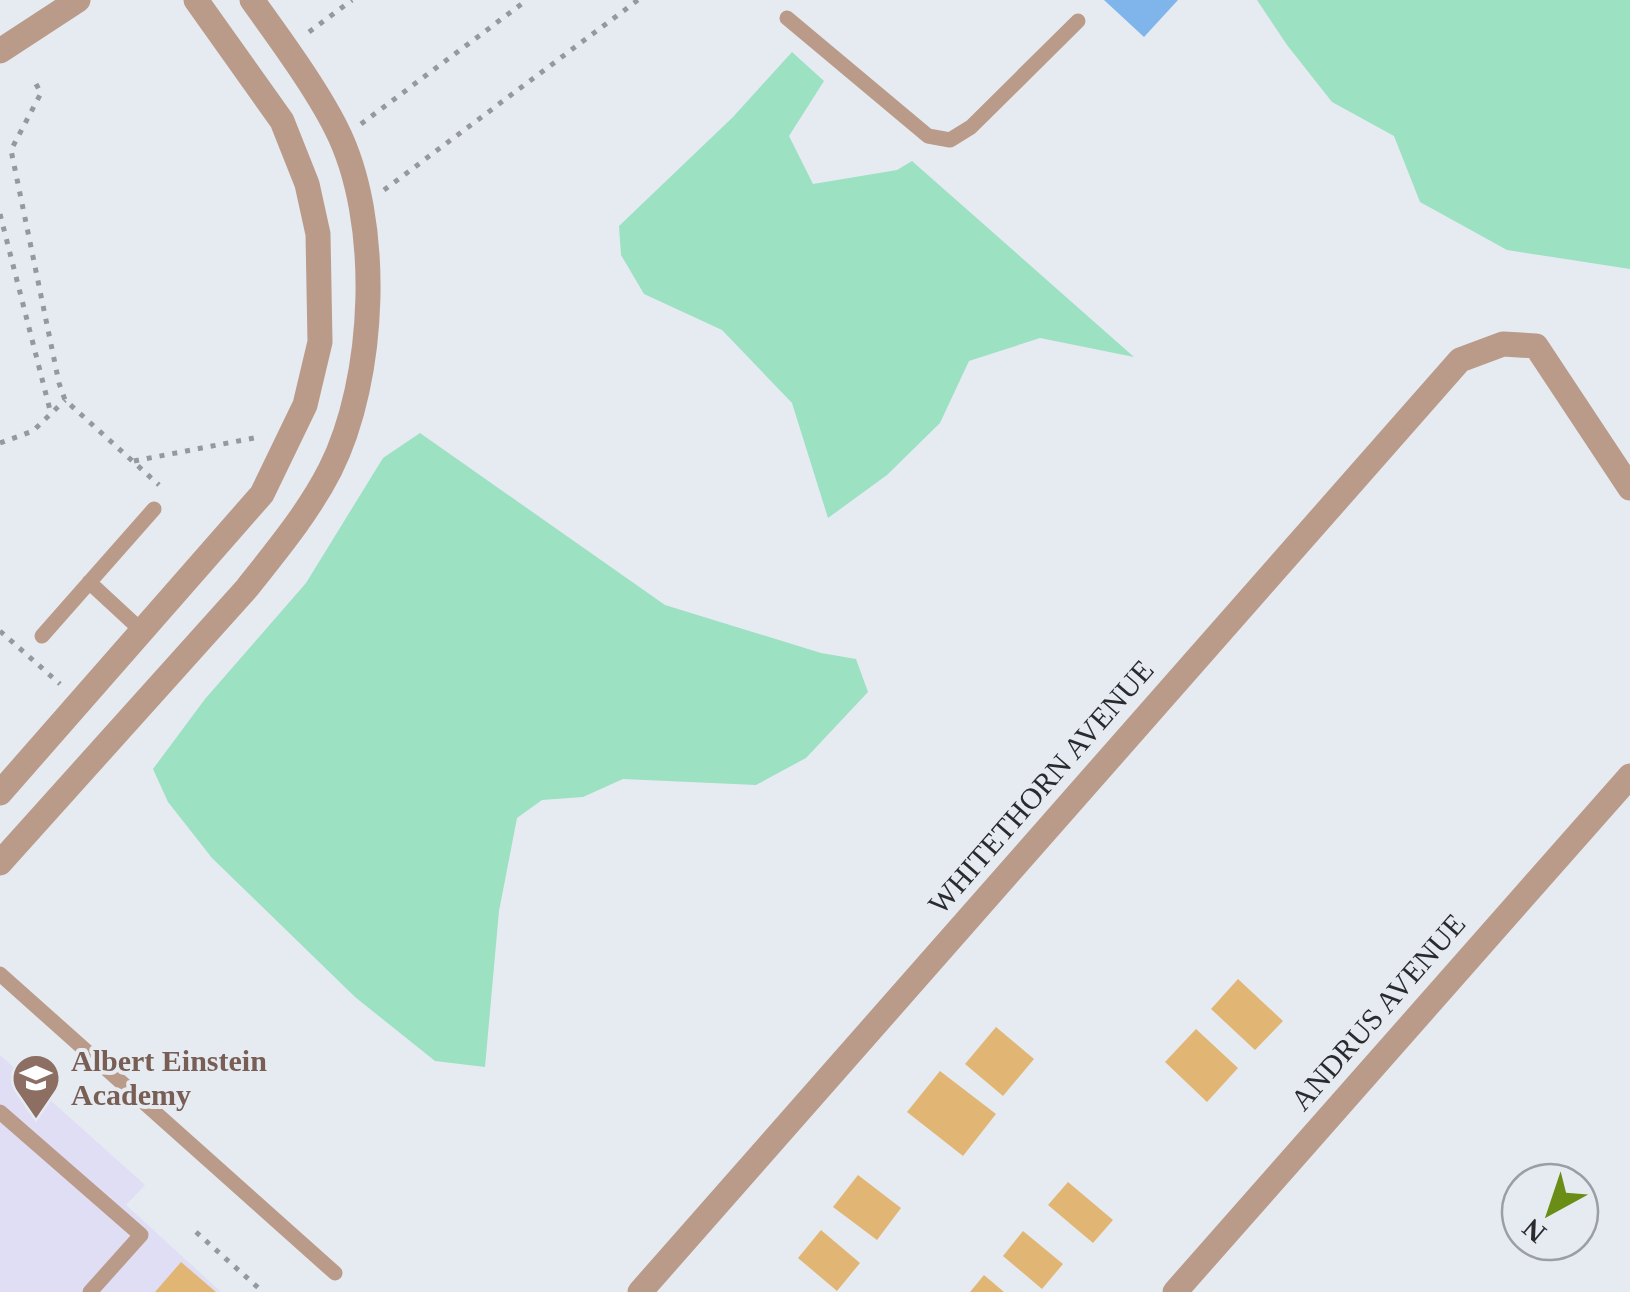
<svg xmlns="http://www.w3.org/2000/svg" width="1630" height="1292" viewBox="0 0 1630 1292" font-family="Georgia,serif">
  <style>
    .education { fill: #e0def4 }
    .green { fill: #9ce1c2 }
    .water { fill: #7fb5eb }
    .building { fill: #e1b675 }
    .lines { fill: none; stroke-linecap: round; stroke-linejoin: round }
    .path { stroke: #95989e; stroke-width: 5; stroke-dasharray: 5 8; stroke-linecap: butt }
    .service { stroke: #ba9b8a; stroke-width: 15 }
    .minor { stroke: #ba9b8a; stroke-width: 25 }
    .tertiary { stroke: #ba9b8a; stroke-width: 25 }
    .labels { text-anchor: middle; stroke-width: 8; stroke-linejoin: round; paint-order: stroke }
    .street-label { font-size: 30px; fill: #2a2b2e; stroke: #e6ebf2 }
    .education-label { font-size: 30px; font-weight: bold; fill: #785e54; stroke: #e6ebf2; text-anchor: start }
  </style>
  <rect width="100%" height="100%" fill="#e6ebf2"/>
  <path class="education" d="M0,1055L145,1185L126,1205L221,1292H0Z"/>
  <path class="green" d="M1257,0H1630V269L1507,250L1420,202L1394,136L1332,102L1287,45Z
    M792,52L824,81L789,136L813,184L897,170L912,161L1134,357L1040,338L969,361L940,423L887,475L828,518L792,403L722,330L644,294L621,255L619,226L733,117Z
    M420,433L665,605L821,653L856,659L868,692L806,758L756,785L623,779L583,797L542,800L517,818L499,911L485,1067L435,1061L355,997L212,858L168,802L153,769L205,699L306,583L383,458Z"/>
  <path class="water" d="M1104,0H1178L1144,37Z"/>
  <path class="building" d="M1238,979L1283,1021L1255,1050L1211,1009Z
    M996,1027L1034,1059L1003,1096L965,1064Z
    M1196,1029L1238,1068L1207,1102L1165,1062Z
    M940,1071L996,1114L963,1156L907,1112Z
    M858,1175L901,1208L877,1240L833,1207Z
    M1068,1182L1113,1220L1093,1243L1048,1205Z
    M821,1230L860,1263L837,1291L798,1258Z
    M1023,1231L1063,1264L1042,1289L1003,1256Z
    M181,1262L216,1292H155Z
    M984,1275L1004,1292H970Z"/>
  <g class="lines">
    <path class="path" d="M309,32L352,0
      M36,84L41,93L11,150L59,383L65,400L159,485
      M361,124L527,0
      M384,190L638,0
      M0,214L51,414
      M0,443L33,431L65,400
      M134,461L259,437
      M0,631L60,684
      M196,1232L263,1292"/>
    <path class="service" d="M787,18L928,136L950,140L971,127L1078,21
      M89,582L142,631
      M42,636L154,509
      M0,974L335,1273
      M0,1112L141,1235L90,1292"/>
    <path class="minor" d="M0,51L78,0
      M640,1292L1460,360L1503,344L1536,346L1630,488
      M1175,1292L1630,776"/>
    <path class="tertiary" d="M0,793L262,494L305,405L320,342L318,234L307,184L282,121L196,0
      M0,863L247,588C277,550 308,513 330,470C376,379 383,220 336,128C316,88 278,36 252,0"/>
  </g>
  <defs>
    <g id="school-pin" transform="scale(2.5)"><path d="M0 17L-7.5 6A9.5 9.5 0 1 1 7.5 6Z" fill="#8d6e63" stroke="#e6ebf2"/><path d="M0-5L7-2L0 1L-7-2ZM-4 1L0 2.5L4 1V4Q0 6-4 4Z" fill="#fff"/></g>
  </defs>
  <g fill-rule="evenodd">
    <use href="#school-pin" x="36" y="1078"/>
  </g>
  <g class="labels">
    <g class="street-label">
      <text transform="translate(1041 787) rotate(-49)" y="10">WHITETHORN AVENUE</text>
      <text transform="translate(1378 1012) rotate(-49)" y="10">ANDRUS AVENUE</text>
    </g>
    <g class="education-label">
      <text x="71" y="1071">Albert Einstein<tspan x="71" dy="34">Academy</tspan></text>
    </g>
  </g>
  <g transform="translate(1550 1212) rotate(220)"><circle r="48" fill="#e6ebf2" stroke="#9b9ea4" stroke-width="2.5"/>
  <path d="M0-8L18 38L0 25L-18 38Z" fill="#698d15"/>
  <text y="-15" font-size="28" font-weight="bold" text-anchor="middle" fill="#2a2b2e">N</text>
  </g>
</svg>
